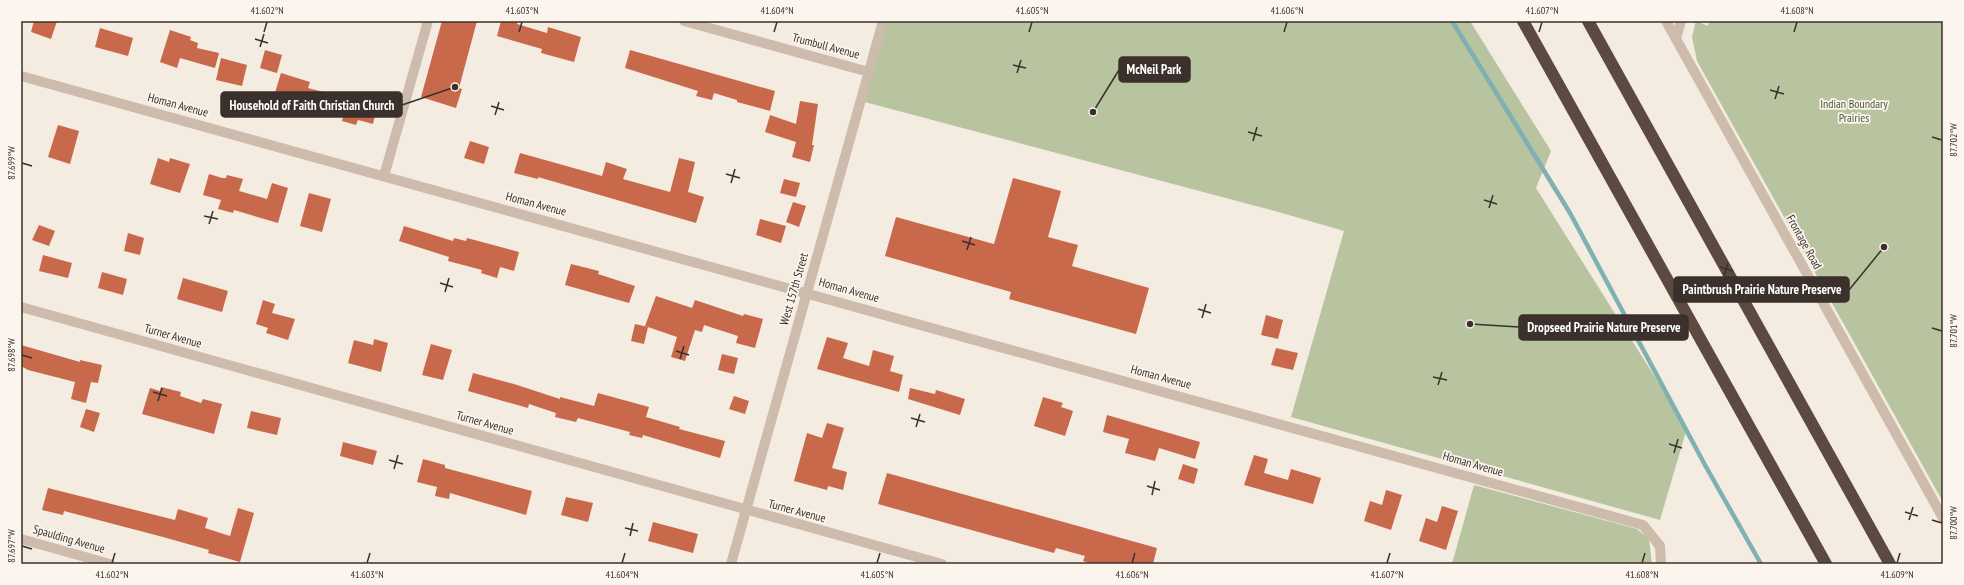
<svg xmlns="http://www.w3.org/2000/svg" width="1964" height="585" viewBox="0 0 1964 585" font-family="'PT Sans Narrow',sans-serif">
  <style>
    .green { fill: #b8c4a0 }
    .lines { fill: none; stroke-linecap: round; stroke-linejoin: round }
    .stream { stroke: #7fb0b2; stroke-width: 4.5 }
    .building { fill: #c8694b }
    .minor { stroke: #cdbbac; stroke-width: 10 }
    .highway { stroke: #5c4a42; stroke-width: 12 }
    .ticks { fill: none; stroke: #3b302b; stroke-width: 1.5 }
    .labels { text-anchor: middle; stroke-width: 3.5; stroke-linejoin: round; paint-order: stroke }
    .street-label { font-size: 12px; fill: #3b302b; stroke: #fbf5ee }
    .park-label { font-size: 12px; fill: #4a5a2e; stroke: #fbf5ee }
    .leader { fill: none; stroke: #3b302b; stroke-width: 1.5 }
    .callout-dot { fill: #3b302b; stroke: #fbf5ee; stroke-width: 1.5 }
    .callout { fill: #3b302b; stroke: #3b302b; stroke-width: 1.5 }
    .callout-label { font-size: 13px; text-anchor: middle; font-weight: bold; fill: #fff }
    .neatline { fill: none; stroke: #3b302b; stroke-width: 1.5 }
    .ticks-label { font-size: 10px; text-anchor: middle; fill: #3b302b }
  </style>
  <rect width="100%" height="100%" fill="#f4ebe1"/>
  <path class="green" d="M883,21H1470L1551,151L1536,188L1687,428L1660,520L1291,417L1344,231L1275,211L861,101Z
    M1696,21L1708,26L1709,21H1943V502L1697,61L1692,37Z
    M1474,485L1637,529L1649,539L1652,564H1452Z"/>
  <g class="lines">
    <path class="stream" d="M1452,21L1570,213L1705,465L1761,564"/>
  </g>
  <path class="building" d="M34,21H57L51,39L31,32Z
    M442,21H477L459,88L462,89L456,108L421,97Z
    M501,21H518L517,24L547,33L548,27L581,37L574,62L541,53L542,49L497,36Z
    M100,28L133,38L128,56L95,47Z
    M170,30L191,37L190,40L198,43L197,48L219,53L215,68L180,58L177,68L160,62Z
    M265,50L282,55L277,73L260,68Z
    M630,50L775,91L770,111L737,102V100L714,93L712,100L696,96L698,91L625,68Z
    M221,58L247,65L242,86L216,80Z
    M281,73L310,82L308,88L343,97L341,104L375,115L373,124L358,120L356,125L342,121L343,117L274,96Z
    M800,101L818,104L812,145H814L810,162L792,157L796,142L765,132L770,115L796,124Z
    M58,125L79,131L70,164L48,157Z
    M470,141L489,147L484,164L464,158Z
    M520,153L602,176L606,162L627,169L623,179L670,192L679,158L695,162L688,192L704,197L696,223L538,177V179L514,173Z
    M158,158L169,162L170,158L190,164L180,193L150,184Z
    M209,174L222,178H226L227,175L243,179L239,191L267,199L272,183L288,188L278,223L234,210L233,213L218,209L221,200L203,195Z
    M1013,178L1061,191L1048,237L1078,245L1072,266L1149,288L1136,334L1009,299L1011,292L885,256L896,217L994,244Z
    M784,179L800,183L796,197L780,193Z
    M309,193L331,199L322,232L300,226Z
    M793,202L806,206L799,227L786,222Z
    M760,219L786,226L781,243L756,235Z
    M39,225L55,231L49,246L32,240Z
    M404,226L453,241L454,238L466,241L467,238L519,252L514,271L500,267L497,278L481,273L482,270L448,261L449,257L399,241Z
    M128,233L144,238L140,255L124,251Z
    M43,255L72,263L68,278L39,271Z
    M571,264L599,271L598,274L635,286L629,303L565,285Z
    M102,272L127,279L123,295L98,288Z
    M183,278L228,291L222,312L177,299Z
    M656,296L692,308L695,300L743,316L744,314L763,319L755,348L736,343L738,336L704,325L702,332L695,330L685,361L671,357L677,337L645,326Z
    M263,300L275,304L272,313L295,319L288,340L266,333L268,328L256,324Z
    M1266,315L1283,320L1278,339L1261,335Z
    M635,324L648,327L644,344L631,341Z
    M827,337L848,343L843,358L869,366L873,350L894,356L890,371L903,375L899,392L817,369Z
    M374,339L388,343L381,372L348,363L354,340L373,345Z
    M431,344L452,350L443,380L422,375Z
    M21,345L80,362V360L102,365L98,383L91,382L86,403L71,399L75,382L28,370L21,366Z
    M1276,348L1298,353L1293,370L1271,365Z
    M722,354L738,358L734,374L718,370Z
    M473,373L514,384L560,399V397L594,406L598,393L649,407L646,417L680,427L679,429L725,441L720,458L643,435L642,438L629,435L630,432L578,418L576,422L555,417L556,413L529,404L528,408L468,391Z
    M161,387L181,392L180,396L201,403L203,399L222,404L214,434L142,414L150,388L160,391Z
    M910,388L935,394L936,390L965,399L960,415L908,399Z
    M734,396L749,401L745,414L729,409Z
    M1043,397L1063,403L1061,407L1073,411L1065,436L1034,426Z
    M86,409L100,413L94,432L80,427Z
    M251,411L281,418L277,435L247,428Z
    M1107,415L1200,442L1195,459L1159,448L1155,461L1125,453L1129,439L1103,432Z
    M827,423L844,428L832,468L847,472L843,490L828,486L827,490L794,481L807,433L822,438Z
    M343,442L377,451L373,465L340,456Z
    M1254,455L1268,459L1264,473L1288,480L1291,469L1321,478L1313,504L1244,485Z
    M423,459L445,465V468L532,491L526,515L450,493L449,499L435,496L437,487L417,482Z
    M1183,464L1198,469L1194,484L1178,479Z
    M887,473L1157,548L1153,564H1093L1083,561L1085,556L1056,548L1054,553L878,504Z
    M48,488L175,520L178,509L208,518L205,528L230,536L238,508L254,513L240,562L208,553L209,550L163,537L64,511L63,515L42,510Z
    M1386,490L1402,495L1391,530L1364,521L1370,501L1382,505Z
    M566,497L593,503L588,522L561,515Z
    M1442,506L1458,511L1446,550L1419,541L1426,518L1437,522Z
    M653,522L698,534L693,553L648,541Z"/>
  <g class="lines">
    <path class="minor" d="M684,21L869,72
      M1666,21L1943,518
      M1676,39L1681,21
      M21,76L1643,525L1660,546L1661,564
      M384,176L428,21
      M21,307L942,564
      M21,539L110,564
      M731,564L883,21"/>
    <path class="highway" d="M1523,21L1826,564
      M1588,21L1890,564"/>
  </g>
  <path class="ticks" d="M264,32L267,22M519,32L522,22M774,32L777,22M1029,32L1032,22M1284,32L1287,22M1539,32L1542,22M1794,32L1797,22M255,39L268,43M260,47L264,34M1013,65L1026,68M1017,73L1021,60M1770,90L1784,94M1775,99L1779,86M491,106L504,110M495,115L499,102M1248,132L1262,136M1932,137L1942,140M1253,141L1257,127M22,163L32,166M726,174L740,178M731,183L735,169M1484,200L1497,204M1489,208L1493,195M204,216L218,219M209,224L213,211M962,241L975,245M967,250L971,237M1720,267L1733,271M1724,276L1728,263M440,283L453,287M445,292L449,278M1198,309L1211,313M1202,318L1206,304M1932,328L1942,331M676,351L689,355M22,355L32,358M680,359L684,346M1433,377L1447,380M1438,385L1442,372M153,392L167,396M158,401L162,388M911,418L925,422M916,427L920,414M1669,444L1682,448M1674,453L1678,439M389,460L403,464M394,469L398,455M1147,486L1160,490M1152,495L1155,481M1905,512L1918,516M1909,520L1913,507M1932,520L1942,523M625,528L638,531M630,536L633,523M22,546L32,549M112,563L115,553M367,563L370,553M622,563L625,553M877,563L880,553M1132,563L1135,553M1387,563L1390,553M1642,563L1645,553M1897,563L1900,553"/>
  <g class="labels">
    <g class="street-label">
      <text transform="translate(826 46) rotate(15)" y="4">Trumbull Avenue</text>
      <text transform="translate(178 105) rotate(15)" y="4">Homan Avenue</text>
      <text transform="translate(536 204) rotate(15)" y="4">Homan Avenue</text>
      <text transform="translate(1804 242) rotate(61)" y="4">Frontage Road</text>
      <text transform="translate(794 289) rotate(-74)" y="4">West 157th Street</text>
      <text transform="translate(849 290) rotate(16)" y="4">Homan Avenue</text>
      <text transform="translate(173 336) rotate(16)" y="4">Turner Avenue</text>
      <text transform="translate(1161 377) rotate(15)" y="4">Homan Avenue</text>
      <text transform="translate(485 423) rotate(16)" y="4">Turner Avenue</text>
      <text transform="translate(1473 464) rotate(16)" y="4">Homan Avenue</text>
      <text transform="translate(797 511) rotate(15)" y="4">Turner Avenue</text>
      <text transform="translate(69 539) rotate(16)" y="4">Spaulding Avenue</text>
    </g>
    <g class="park-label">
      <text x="1854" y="108">Indian Boundary<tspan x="1854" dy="14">Prairies</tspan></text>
    </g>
  </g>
  <path class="leader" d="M1093 112L1119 70M455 87L402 105M1884 247L1849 290M1470 324L1519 327"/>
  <g class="callout-dot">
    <circle cx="1093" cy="112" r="4"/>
    <circle cx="455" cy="87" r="4"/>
    <circle cx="1884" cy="247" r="4"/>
    <circle cx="1470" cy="324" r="4"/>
  </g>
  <g class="callout">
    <rect x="1119" y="57" width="71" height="25" rx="4"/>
    <rect x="221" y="92" width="181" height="25" rx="4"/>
    <rect x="1674" y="277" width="175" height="25" rx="4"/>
    <rect x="1519" y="315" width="169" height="25" rx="4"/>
  </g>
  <g class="callout-label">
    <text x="1154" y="74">McNeil Park</text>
    <text x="312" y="110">Household of Faith Christian Church</text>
    <text x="1762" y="294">Paintbrush Prairie Nature Preserve</text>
    <text x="1604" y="332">Dropseed Prairie Nature Preserve</text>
  </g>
  <rect width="1964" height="585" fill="none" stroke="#fbf5ee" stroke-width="44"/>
  <rect x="22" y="22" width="1920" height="541" class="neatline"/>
  <g class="ticks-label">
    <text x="267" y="14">41.602°N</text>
    <text x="522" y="14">41.603°N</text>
    <text x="777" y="14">41.604°N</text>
    <text x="1032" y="14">41.605°N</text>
    <text x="1287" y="14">41.606°N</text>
    <text x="1542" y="14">41.607°N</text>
    <text x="1797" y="14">41.608°N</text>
    <text transform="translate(1953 140) rotate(-90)" y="4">87.702°W</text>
    <text transform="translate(11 163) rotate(-90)" y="4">87.699°W</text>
    <text transform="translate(1953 331) rotate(-90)" y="4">87.701°W</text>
    <text transform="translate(11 355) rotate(-90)" y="4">87.698°W</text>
    <text transform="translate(1953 523) rotate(-90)" y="4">87.700°W</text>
    <text transform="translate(11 546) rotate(-90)" y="4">87.697°W</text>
    <text x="112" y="578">41.602°N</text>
    <text x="367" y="578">41.603°N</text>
    <text x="622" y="578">41.604°N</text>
    <text x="877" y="578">41.605°N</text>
    <text x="1132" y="578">41.606°N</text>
    <text x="1387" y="578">41.607°N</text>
    <text x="1642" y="578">41.608°N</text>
    <text x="1897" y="578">41.609°N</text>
  </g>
</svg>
